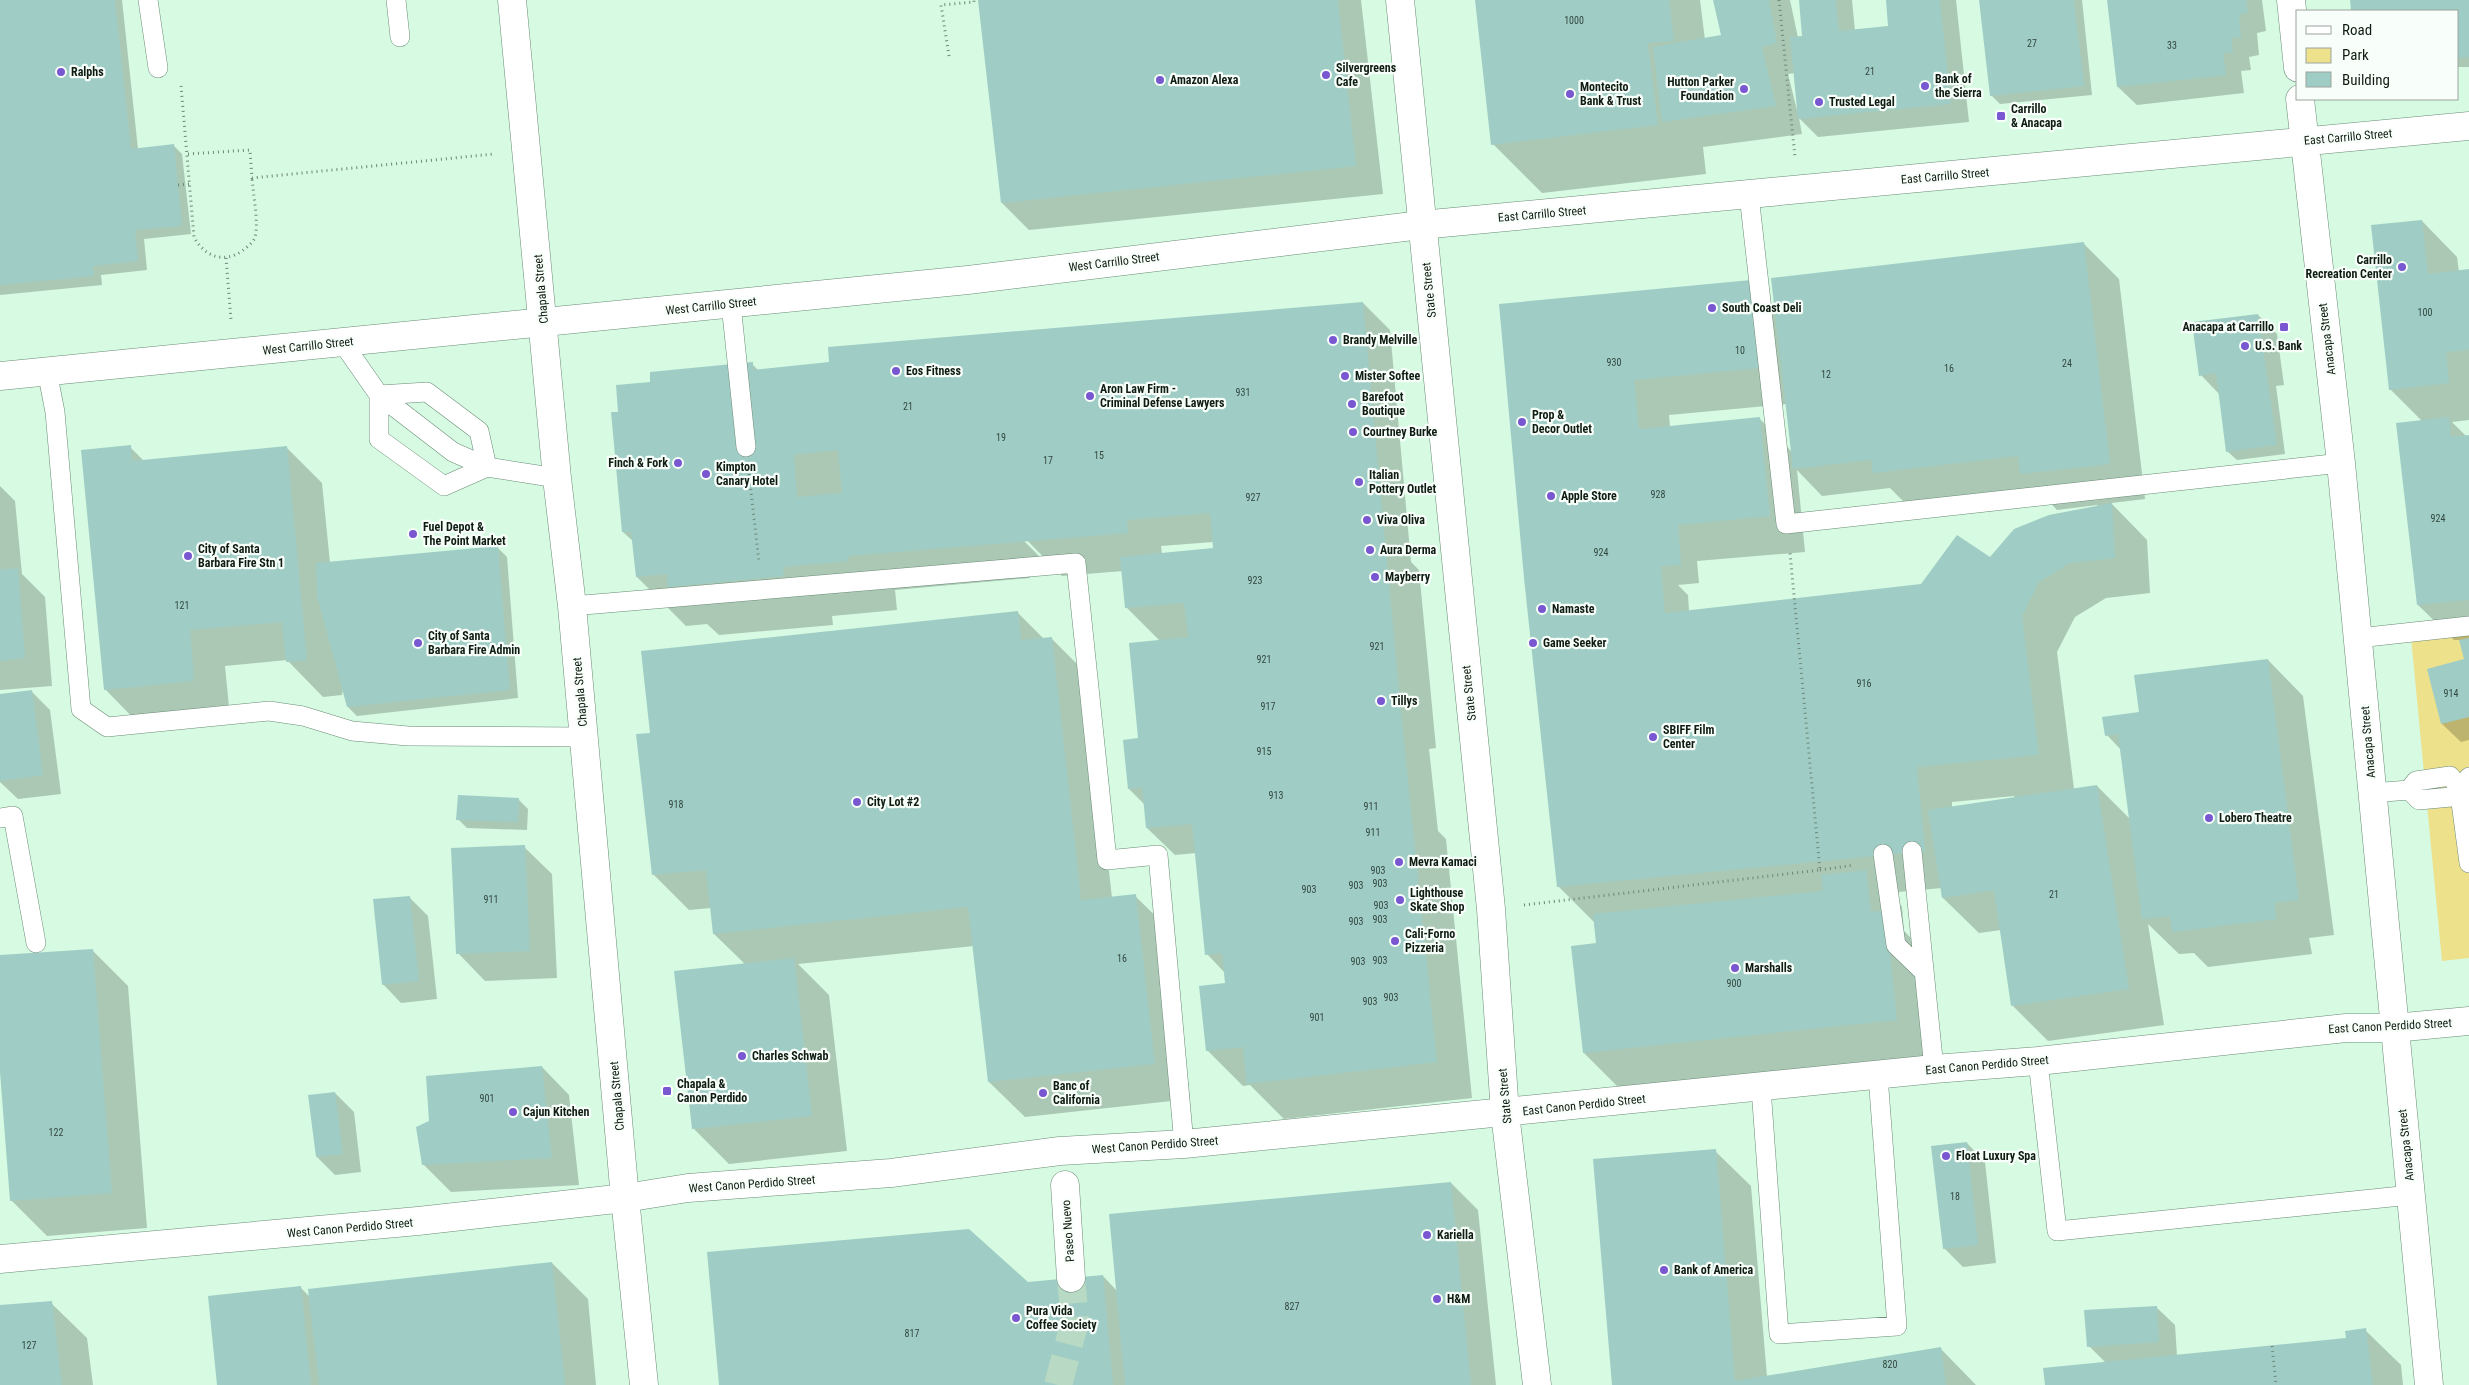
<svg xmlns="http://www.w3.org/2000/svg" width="2469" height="1385" viewBox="0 0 2469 1385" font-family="'Roboto Condensed',sans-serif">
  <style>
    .green { fill: #ede18c }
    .shadow { fill: #0003; fill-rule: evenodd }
    .building { fill: #9fcdc5; fill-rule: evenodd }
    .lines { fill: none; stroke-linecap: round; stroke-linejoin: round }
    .street-tunnel { stroke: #b8d9c3; stroke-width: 28; stroke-dasharray: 28 14; stroke-linecap: butt }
    .lane-casing { stroke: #6b8b76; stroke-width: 20 }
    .street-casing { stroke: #6b8b76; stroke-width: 29 }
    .secondary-casing { stroke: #6b8b76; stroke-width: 29 }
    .primary-casing { stroke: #6b8b76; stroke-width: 29 }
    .path { stroke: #6f8777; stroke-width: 3; stroke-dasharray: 1 4; stroke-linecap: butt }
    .lane { stroke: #fff; stroke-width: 19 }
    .street { stroke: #fff; stroke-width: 28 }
    .secondary { stroke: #fff; stroke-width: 28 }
    .primary { stroke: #fff; stroke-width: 28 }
    .poi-dot { fill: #7857d1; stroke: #f8fffa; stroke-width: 2 }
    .labels { text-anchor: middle; stroke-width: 4.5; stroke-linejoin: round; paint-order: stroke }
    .number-label { font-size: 10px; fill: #334840 }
    .poi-label { font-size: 12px; font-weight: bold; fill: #0f1c13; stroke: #f8fffa; text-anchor: start }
    .street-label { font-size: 12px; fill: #0f1c13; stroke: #f8fffa }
  </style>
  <rect width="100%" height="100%" fill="#d6fae2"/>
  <path class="green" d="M2469,631V958L2442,961L2411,637Z"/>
  <path class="shadow" d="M0,0H122L138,149L173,145L182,154L191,234L144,239L147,270L101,275L102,285L0,295Z
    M979,0H1361L1383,194L1029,230L1002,203Z
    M1476,0H1700L1705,40L1723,36L1714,0H1790L1798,38L1804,37L1800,0H1852L1855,31L1889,27L1887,0H1956L1969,122L1818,137L1799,118L1802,134L1703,147L1706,174L1542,193L1493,144ZM1795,73L1799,110H1797L1788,74Z
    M1980,0H2082L2092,95L2000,104L1991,95Z
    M2108,0H2262L2266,31L2257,33L2259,55L2249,57L2251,70L2241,71L2244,93L2137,105L2118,87Z
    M2352,0H2469V67H2458V11H2352Z
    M2422,221L2457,257L2459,272L2469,271V420L2452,422L2466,436H2469V740L2461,742L2442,724L2465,660L2460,640H2454L2418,605L2422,421L2390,389Z
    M2083,243L2119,279L2145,499L2111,503L2147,540L2150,593L2106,598L2075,617L2057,652L2074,789L2097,786L2130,819L2121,750L2107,735L2140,713L2268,660L2303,696L2334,935L2309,938L2312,954L2208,967L2194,953L2179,954L2148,924L2164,1025L2048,1041L2013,1006L2001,930L1979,933L1943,898L1942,888L1888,893L1902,907L1904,931L1920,947L1932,1056L1619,1088L1584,1053L1597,945L1594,922L1558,886L1500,306L1751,282L1776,307ZM1787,404L1792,452L1759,418L1670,427L1669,415ZM1797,470L1822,496L1890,488L1910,508L2041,493L2057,510L2097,505L2098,507L1990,558L1922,585L1689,611L1688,595L1678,585L1699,583L1697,561L1805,552ZM2014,796L2015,798L1952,808V802Z
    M1363,303L1390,330L1411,562L1419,570L1436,748L1429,749L1438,831L1446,839L1472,1098L1284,1119L1250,1085L1243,1086L1207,1050L1226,984L1225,973L1207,954L1196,853L1175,855L1147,828L1145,805L1129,789L1160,641L1126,607L1123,571L1062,576L1024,537L1022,539L1051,568L1029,569L1030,578L895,590L897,610L832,616L833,625L719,635L707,624L686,626L637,577L634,542L623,532L619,413L652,383L752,364L759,371ZM1213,542L1216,549L1162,554L1161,546Z
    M2258,315L2277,334L2284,385L2276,386L2285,454L2237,460L2227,451L2220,395L2201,375Z
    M130,447L144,461L287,448L322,483L330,563L498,548L507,557L518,698L357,716L348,707L343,688L342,695L323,697L287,660L225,666L230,717L140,725L105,689Z
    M0,486L15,501L22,574L45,597L52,686L0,690Z
    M1017,612L1044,639L1051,638L1087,674L1112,898L1135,896L1171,931L1190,1099L1025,1117L989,1082L974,946L798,964L829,995L847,1151L729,1164L693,1128L745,964L714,934L711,908L689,910L654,875L652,734Z
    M32,692L50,710L61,794L18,799L0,782V695Z
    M518,799L528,809L527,830L467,828L458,819Z
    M524,847L552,874L557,978L485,981L458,953Z
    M409,897L428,916L437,999L401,1003L383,984Z
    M92,950L128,986L147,1228L47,1236L11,1200L0,1056V957Z
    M542,1067L569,1095L579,1185L451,1192L423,1164Z
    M335,1093L354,1112L361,1172L335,1175L317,1157Z
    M1967,1143L1985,1162L1996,1263L1963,1267L1944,1248Z
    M1715,1151L1751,1186L1767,1377L1940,1348L1976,1385H1612Z
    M1451,1183L1478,1210L1496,1385H721L1028,1283L1103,1276L1117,1291Z
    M552,1263L588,1299L596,1385H218L300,1287L310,1297Z
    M51,1303L87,1338L93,1385H0V1307Z
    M2156,1307L2175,1325L2177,1356L2347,1339L2365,1330L2401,1365L2403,1385H2046L2106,1363L2089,1346Z"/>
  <path class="building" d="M0,0H115L131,149L174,144L182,226L135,230L138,261L93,266L94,276L0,285Z
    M978,0H1338L1356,166L1001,203Z
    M1475,0H1669L1674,41L1648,43L1658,125L1491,145Z
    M1713,0H1769L1777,43L1762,47L1776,106L1662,122L1653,47L1721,35Z
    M1799,0H1836L1839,31L1888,26L1886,0H1940L1951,104L1798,119L1790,37L1802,36Z
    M1979,0H2074L2084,86L1990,96Z
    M2107,0H2246L2248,13L2239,14L2241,37L2231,38L2233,52L2223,53L2226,75L2117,87Z
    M2350,0H2469V57L2458,58V11H2351Z
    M2422,220L2428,274L2469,269V350L2446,352L2449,383L2389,390L2371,225Z
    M2084,242L2110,464L2020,474L2018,456L1873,473L1871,460L1793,469L1771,278Z
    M1751,280L1760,368L1634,380L1639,429L1760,417L1770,516L1678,525L1681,565L1661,566L1665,613L1921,584L1957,535L1990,557L2014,529L2049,515L2112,503L2115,558L2070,563L2039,582L2022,616L2039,755L1917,767L1925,851L1557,887L1524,578L1499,304Z
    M1363,302L1401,713L1437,1062L1247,1084L1243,1047L1206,1051L1199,986L1225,983L1222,953L1205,955L1192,824L1146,828L1142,787L1128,789L1123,740L1138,738L1129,643L1188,637L1184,603L1125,608L1120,557L1213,548L1210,513L1127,520L1128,533L848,556L849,561L783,567L784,576L668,587L667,574L636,577L631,532H622L611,412H618L616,385L650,382V372L753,362V370L829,362L828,347ZM838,450L842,493L797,497L794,455Z
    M2258,314L2277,445L2226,452L2216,373L2199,376L2192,322Z
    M2449,417L2451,437L2469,435V600L2417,605L2396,423Z
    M131,445L132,461L287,446L307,660L286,662L282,622L190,630L194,681L104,690L81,450Z
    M498,546L510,690L347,707L317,596L316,563Z
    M18,568L25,658L0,661V570Z
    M1018,611L1021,640L1052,637L1081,900L1136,894L1155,1064L988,1082L968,907L713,934L706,870L652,875L636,734L650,733L641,651Z
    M2469,638V717L2441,724L2427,669L2464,659L2459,640Z
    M2268,659L2299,900L2274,903L2277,919L2172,932L2170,916L2142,919L2118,734L2105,736L2102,717L2139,712L2134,675Z
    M32,690L43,775L0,781V694Z
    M2097,785L2129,989L2011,1006L1994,890L1942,898L1928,810Z
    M458,795L519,798L518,822L456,820Z
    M525,845L530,951L456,954L451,848Z
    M1866,870L1871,912L1885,910L1897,1020L1583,1053L1571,946L1596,943L1593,914L1823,891L1821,875Z
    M410,896L419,981L382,985L373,899Z
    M93,949L112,1193L10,1201L0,1072V955Z
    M794,958L812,1116L692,1129L674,971Z
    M542,1066L552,1158L422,1165L416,1127L429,1121L426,1076Z
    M335,1092L343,1154L316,1157L308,1095Z
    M1967,1142L1978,1245L1943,1249L1931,1146Z
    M1716,1149L1735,1381L1941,1347L1946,1385H1612L1593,1159Z
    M1451,1182L1471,1385H1125L1109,1214Z
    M969,1229L1028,1282L1103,1275L1113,1385H719L707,1252Z
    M552,1262L565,1385H319L308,1289Z
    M301,1286L311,1385H217L208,1296Z
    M52,1301L62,1385H0V1305Z
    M2157,1306L2159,1342L2087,1347L2084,1310Z
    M2366,1328L2373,1385H2045L2043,1368L2346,1338L2345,1331Z"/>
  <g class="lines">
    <path class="street-tunnel" d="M1058,1385L1075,1321L1071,1278"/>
    <g class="lane-casing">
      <path id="lane" d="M148,0L158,68
        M396,0L400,37
        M1749,195L1786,524L2341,463
        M731,304L746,447
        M342,342L379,395L453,452L487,467L557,478
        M47,371L55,412L81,709L107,727L269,711L303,716L352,731L408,736L584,737
        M427,392L479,431L487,467L444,486L379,439V395Z
        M572,606L1076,563L1107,860L1158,855L1184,1144
        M2358,638L2469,626
        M2409,790L2419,800L2451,797L2469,777
        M2372,793L2409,790L2416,781L2450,776L2459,787L2469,863
        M0,818L13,816L36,943
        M1912,851L1934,1069
        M1883,854L1896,945L1924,972
        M2038,1061L2057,1231L2411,1195
        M1761,1088L1779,1334L1897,1326L1878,1076"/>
    </g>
    <g class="street-casing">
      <path id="street" d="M1400,0L1491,909L1505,1113L1537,1385
        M1065,1185L1071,1278
        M0,1259L418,1221L625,1198L688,1188L891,1173L1060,1151L1184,1144L1934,1069L2038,1061L2346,1028H2394L2469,1021"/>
    </g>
    <g class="secondary-casing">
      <path id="secondary" d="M2291,0L2298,68
        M2300,99L2341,463L2429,1385
        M0,376L968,280L1421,225L2469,126"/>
    </g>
    <g class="primary-casing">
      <path id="primary" d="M512,0L557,478L572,606L625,1198L644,1385"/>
    </g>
    <path class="path" d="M1779,0L1795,157
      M949,56L941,5L974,2V0
      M181,86L194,237C204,256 223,264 242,251C247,247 253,243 255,237C259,223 253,194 252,178
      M188,154L250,150L252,178L494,154
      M178,185L190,184
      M226,258L231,320
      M749,474L759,562
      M1820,870L1854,865
      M1524,905L1820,870L1790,553
      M2272,1346L2276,1385"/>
    <use href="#lane" class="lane"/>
    <use href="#street" class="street"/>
    <use href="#secondary" class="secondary"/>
    <use href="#primary" class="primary"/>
  </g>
  <g class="poi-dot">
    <circle cx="61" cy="72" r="5"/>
    <circle cx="1326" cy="75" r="5"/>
    <circle cx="1160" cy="80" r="5"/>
    <circle cx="1925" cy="86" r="5"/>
    <circle cx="1744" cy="89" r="5"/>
    <circle cx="1570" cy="94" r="5"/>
    <circle cx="1819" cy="102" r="5"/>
    <rect x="1996" y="111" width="10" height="10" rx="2.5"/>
    <circle cx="2402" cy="267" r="5"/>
    <circle cx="1712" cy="308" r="5"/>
    <rect x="2279" y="322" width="10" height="10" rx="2.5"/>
    <circle cx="1333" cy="340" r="5"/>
    <circle cx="2245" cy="346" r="5"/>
    <circle cx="896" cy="371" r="5"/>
    <circle cx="1345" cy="376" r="5"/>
    <circle cx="1090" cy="396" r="5"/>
    <circle cx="1352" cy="404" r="5"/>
    <circle cx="1522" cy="422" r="5"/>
    <circle cx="1353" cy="432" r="5"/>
    <circle cx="678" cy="463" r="5"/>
    <circle cx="706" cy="474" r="5"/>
    <circle cx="1359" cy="482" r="5"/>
    <circle cx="1551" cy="496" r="5"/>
    <circle cx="1367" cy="520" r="5"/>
    <circle cx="413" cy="534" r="5"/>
    <circle cx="1370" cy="550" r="5"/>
    <circle cx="188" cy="556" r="5"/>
    <circle cx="1375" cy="577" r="5"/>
    <circle cx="1542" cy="609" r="5"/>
    <circle cx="418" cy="643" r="5"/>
    <circle cx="1533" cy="643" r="5"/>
    <circle cx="1381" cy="701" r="5"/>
    <circle cx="1653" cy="737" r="5"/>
    <circle cx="857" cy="802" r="5"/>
    <circle cx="2209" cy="818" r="5"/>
    <circle cx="1399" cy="862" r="5"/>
    <circle cx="1400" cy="900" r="5"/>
    <circle cx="1395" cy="941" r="5"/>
    <circle cx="1735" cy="968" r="5"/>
    <circle cx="742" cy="1056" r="5"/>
    <rect x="662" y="1086" width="10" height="10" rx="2.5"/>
    <circle cx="1043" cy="1093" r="5"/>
    <circle cx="513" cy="1112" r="5"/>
    <circle cx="1946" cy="1156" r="5"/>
    <circle cx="1427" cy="1235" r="5"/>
    <circle cx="1664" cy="1270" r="5"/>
    <circle cx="1437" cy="1299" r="5"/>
    <circle cx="1016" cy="1318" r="5"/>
  </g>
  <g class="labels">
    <g class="number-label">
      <text x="1574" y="24">1000</text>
      <text x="2032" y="47">27</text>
      <text x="2172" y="49">33</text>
      <text x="1870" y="75">21</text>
      <text x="2425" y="316">100</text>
      <text x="1740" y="354">10</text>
      <text x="1614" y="366">930</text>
      <text x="2067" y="367">24</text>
      <text x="1949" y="372">16</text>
      <text x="1826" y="378">12</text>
      <text x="1243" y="396">931</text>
      <text x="908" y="410">21</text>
      <text x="1001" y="441">19</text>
      <text x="1099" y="459">15</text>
      <text x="1048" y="464">17</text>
      <text x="1658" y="498">928</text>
      <text x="1253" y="501">927</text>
      <text x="2438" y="522">924</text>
      <text x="1601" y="556">924</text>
      <text x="1255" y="584">923</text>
      <text x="182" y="609">121</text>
      <text x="1377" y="650">921</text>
      <text x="1264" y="663">921</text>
      <text x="1864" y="687">916</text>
      <text x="2451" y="697">914</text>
      <text x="1268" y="710">917</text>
      <text x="1264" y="755">915</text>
      <text x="1276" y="799">913</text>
      <text x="676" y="808">918</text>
      <text x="1371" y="810">911</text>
      <text x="1373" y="836">911</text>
      <text x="1378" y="874">903</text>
      <text x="1380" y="887">903</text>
      <text x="1356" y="889">903</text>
      <text x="1309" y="893">903</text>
      <text x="2054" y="898">21</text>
      <text x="491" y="903">911</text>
      <text x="1381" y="909">903</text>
      <text x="1380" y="923">903</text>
      <text x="1356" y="925">903</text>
      <text x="1122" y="962">16</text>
      <text x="1380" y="964">903</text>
      <text x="1358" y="965">903</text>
      <text x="1734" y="987">900</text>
      <text x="1391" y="1001">903</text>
      <text x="1370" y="1005">903</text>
      <text x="1317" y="1021">901</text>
      <text x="487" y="1102">901</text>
      <text x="56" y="1136">122</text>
      <text x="1955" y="1200">18</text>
      <text x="1292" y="1310">827</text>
      <text x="912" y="1337">817</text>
      <text x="29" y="1349">127</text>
      <text x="1890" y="1368">820</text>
    </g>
    <g class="poi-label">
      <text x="1336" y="72">Silvergreens<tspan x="1336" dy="14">Cafe</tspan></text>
      <text x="71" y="76">Ralphs</text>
      <text x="1935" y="83">Bank of<tspan x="1935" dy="14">the Sierra</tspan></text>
      <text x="1170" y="84">Amazon Alexa</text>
      <text x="1734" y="86" text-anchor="end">Hutton Parker<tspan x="1734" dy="14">Foundation</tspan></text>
      <text x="1580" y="91">Montecito<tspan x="1580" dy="14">Bank &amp; Trust</tspan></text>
      <text x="1829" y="106">Trusted Legal</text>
      <text x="2011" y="113">Carrillo<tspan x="2011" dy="14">&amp; Anacapa</tspan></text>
      <text x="2392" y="264" text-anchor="end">Carrillo<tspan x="2392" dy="14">Recreation Center</tspan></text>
      <text x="1722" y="312">South Coast Deli</text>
      <text x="2274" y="331" text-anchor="end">Anacapa at Carrillo</text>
      <text x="1343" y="344">Brandy Melville</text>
      <text x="2255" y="350">U.S. Bank</text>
      <text x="906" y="375">Eos Fitness</text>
      <text x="1355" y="380">Mister Softee</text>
      <text x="1100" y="393">Aron Law Firm -<tspan x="1100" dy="14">Criminal Defense Lawyers</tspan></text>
      <text x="1362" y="401">Barefoot<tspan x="1362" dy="14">Boutique</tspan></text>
      <text x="1532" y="419">Prop &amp;<tspan x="1532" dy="14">Decor Outlet</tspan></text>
      <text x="1363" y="436">Courtney Burke</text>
      <text x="668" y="467" text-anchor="end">Finch &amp; Fork</text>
      <text x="716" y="471">Kimpton<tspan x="716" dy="14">Canary Hotel</tspan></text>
      <text x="1369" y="479">Italian<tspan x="1369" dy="14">Pottery Outlet</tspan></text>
      <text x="1561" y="500">Apple Store</text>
      <text x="1377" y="524">Viva Oliva</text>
      <text x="423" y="531">Fuel Depot &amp;<tspan x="423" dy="14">The Point Market</tspan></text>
      <text x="198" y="553">City of Santa<tspan x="198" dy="14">Barbara Fire Stn 1</tspan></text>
      <text x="1380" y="554">Aura Derma</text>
      <text x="1385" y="581">Mayberry</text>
      <text x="1552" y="613">Namaste</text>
      <text x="428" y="640">City of Santa<tspan x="428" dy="14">Barbara Fire Admin</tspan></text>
      <text x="1543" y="647">Game Seeker</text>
      <text x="1391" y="705">Tillys</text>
      <text x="1663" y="734">SBIFF Film<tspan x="1663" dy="14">Center</tspan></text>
      <text x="867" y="806">City Lot #2</text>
      <text x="2219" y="822">Lobero Theatre</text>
      <text x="1409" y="866">Mevra Kamaci</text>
      <text x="1410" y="897">Lighthouse<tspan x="1410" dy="14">Skate Shop</tspan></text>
      <text x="1405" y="938">Cali-Forno<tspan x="1405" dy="14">Pizzeria</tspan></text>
      <text x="1745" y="972">Marshalls</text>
      <text x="752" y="1060">Charles Schwab</text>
      <text x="677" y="1088">Chapala &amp;<tspan x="677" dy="14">Canon Perdido</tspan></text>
      <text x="1053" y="1090">Banc of<tspan x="1053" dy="14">California</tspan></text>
      <text x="523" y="1116">Cajun Kitchen</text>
      <text x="1956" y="1160">Float Luxury Spa</text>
      <text x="1437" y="1239">Kariella</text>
      <text x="1674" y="1274">Bank of America</text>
      <text x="1447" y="1303">H&amp;M</text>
      <text x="1026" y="1315">Pura Vida<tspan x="1026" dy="14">Coffee Society</tspan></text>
    </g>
    <g class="street-label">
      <text transform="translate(2348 137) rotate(-5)" y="4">East Carrillo Street</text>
      <text transform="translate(1945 176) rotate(-5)" y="4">East Carrillo Street</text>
      <text transform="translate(1542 214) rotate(-5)" y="4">East Carrillo Street</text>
      <text transform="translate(1114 262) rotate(-7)" y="4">West Carrillo Street</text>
      <text transform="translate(541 289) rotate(-95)" y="4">Chapala Street</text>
      <text transform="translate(1429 290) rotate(-96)" y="4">State Street</text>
      <text transform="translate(711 306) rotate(-6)" y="4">West Carrillo Street</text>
      <text transform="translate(2327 339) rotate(-97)" y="4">Anacapa Street</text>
      <text transform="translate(308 346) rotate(-6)" y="4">West Carrillo Street</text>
      <text transform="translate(580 692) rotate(-95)" y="4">Chapala Street</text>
      <text transform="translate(1469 693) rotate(-96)" y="4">State Street</text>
      <text transform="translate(2368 742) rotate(-95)" y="4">Anacapa Street</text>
      <text transform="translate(2390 1026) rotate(-3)" y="4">East Canon Perdido Street</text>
      <text transform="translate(1987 1065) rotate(-5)" y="4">East Canon Perdido Street</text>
      <text transform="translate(617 1096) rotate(-95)" y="4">Chapala Street</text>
      <text transform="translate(1505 1096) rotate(-95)" y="4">State Street</text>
      <text transform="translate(1584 1105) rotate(-6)" y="4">East Canon Perdido Street</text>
      <text transform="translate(1155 1145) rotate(-4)" y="4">West Canon Perdido Street</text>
      <text transform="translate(2406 1145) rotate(-96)" y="4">Anacapa Street</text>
      <text transform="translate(752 1184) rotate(-4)" y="4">West Canon Perdido Street</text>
      <text transform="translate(350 1228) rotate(-5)" y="4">West Canon Perdido Street</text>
      <text transform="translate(1068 1231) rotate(-94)" y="4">Paseo Nuevo</text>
    </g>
  </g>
  <rect x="2296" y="10" width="162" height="90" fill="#f8fffa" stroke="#9ba49e"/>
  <rect x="2306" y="26" width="25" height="8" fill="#ffffff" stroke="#9ba49e"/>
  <text x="2342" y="35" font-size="15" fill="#0f1c13">Road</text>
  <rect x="2306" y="48" width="25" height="15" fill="#ede18c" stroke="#9ba49e"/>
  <text x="2342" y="60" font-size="15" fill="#0f1c13">Park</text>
  <rect x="2306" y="72" width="25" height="15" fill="#9fcdc5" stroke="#9ba49e"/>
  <text x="2342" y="85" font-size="15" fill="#0f1c13">Building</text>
</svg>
